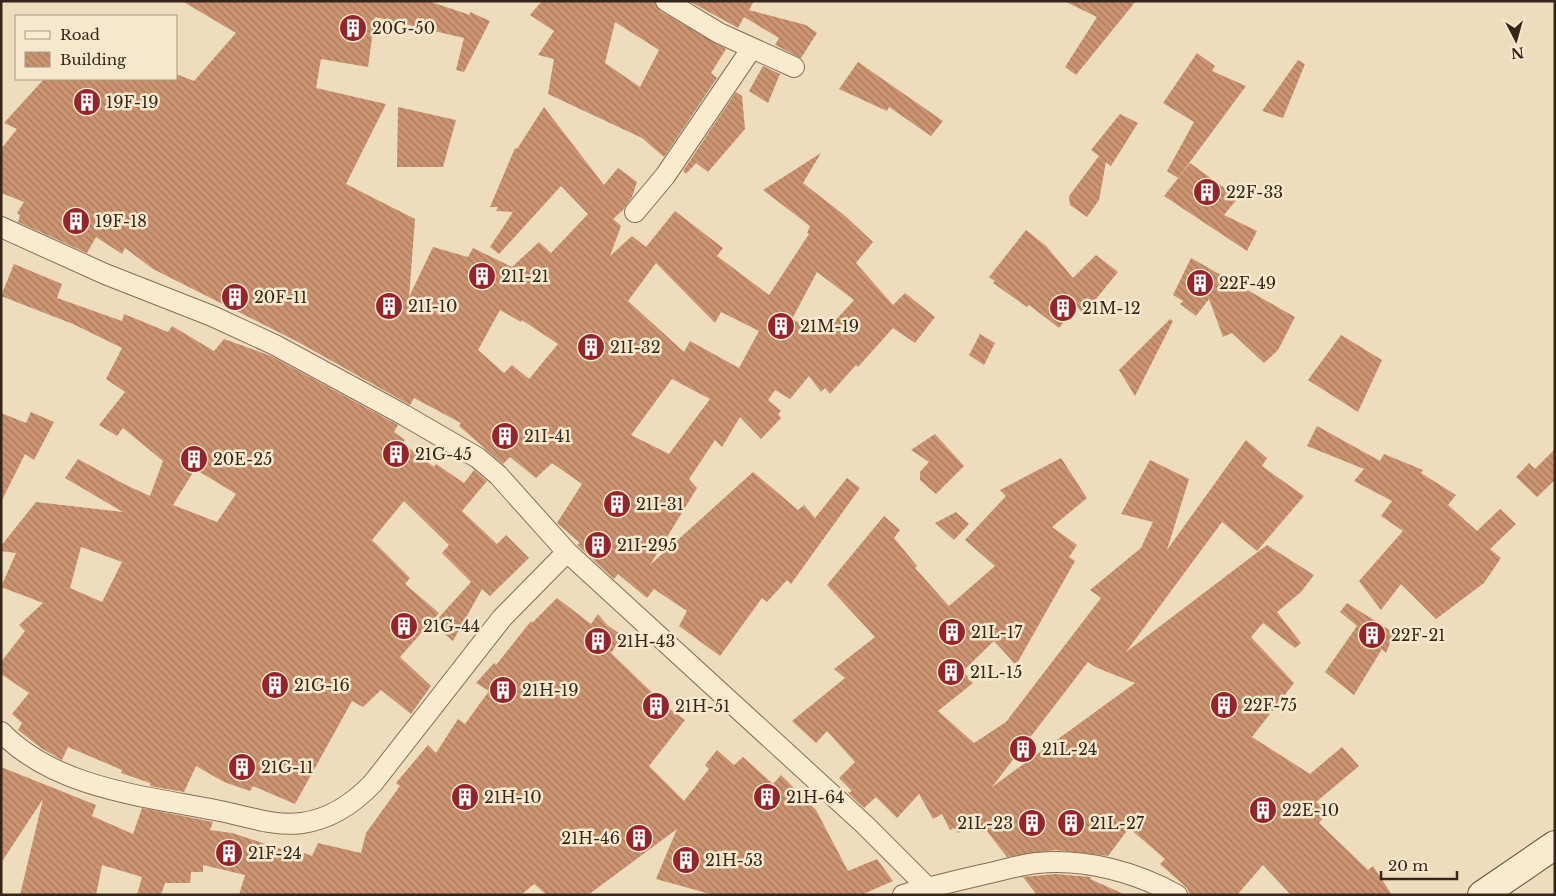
<svg xmlns="http://www.w3.org/2000/svg" width="1556" height="896" viewBox="0 0 1556 896" font-family="'Libre Baskerville',serif">
  <style>
    .building { fill: url(#building-back-hatch); fill-rule: evenodd }
    .lines { fill: none; stroke-linecap: round; stroke-linejoin: round }
    .street-casing { stroke: #856d56; stroke-width: 22 }
    .secondary-casing { stroke: #674e39; stroke-width: 30 }
    .street { stroke: #f9ebcf; stroke-width: 20 }
    .secondary { stroke: #f9ebcf; stroke-width: 28 }
    .labels { text-anchor: middle; stroke-width: 5; stroke-linejoin: round; paint-order: stroke }
    .poi-label { font-size: 16px; fill: #34261b; stroke: #f5e8cc; text-anchor: start }
  </style>
  <defs>
    <pattern id="building-back-hatch" width="6" height="6" patternUnits="userSpaceOnUse" patternTransform="scale(1.25)"><rect width="6" height="6" fill="#cc9471"/><path d="M-1 5l2 2M0 0l6 6M5-1l2 2" fill="none" stroke="#a6795c"/></pattern>
  </defs>
  <rect width="100%" height="100%" fill="#eeddbc"/>
  <path class="building" d="M182,1H428L470,15V12L490,21L464,72L456,70L464,38L375,17L368,67L321,59L316,88L386,104L346,184L415,219L409,297L433,247L468,257L473,248L512,267L539,242L551,253L588,214L561,186L499,254L490,247L513,212L496,211L498,207H490L515,148L517,149L544,107L604,185L618,168L637,182L632,197L623,210L613,219L621,226L610,256L632,236L646,247L675,211L723,248L717,256L769,295L809,234L807,233L810,226L763,190L821,153L803,183L844,215L873,242L856,263L893,305L905,293L935,317L915,343L893,328L858,367L856,365L830,394L825,388L821,392L809,376L790,399L775,390L768,400L781,411L778,414L781,418L761,439L740,417L722,447L715,440L689,479L697,488L650,565L753,472L798,510L804,505L815,518L847,478L860,488L791,584L787,580L767,602L762,598L720,656L679,626L687,611L654,589L647,598L618,574L614,579L577,545L580,543L557,523L582,484L552,463L536,478L510,457L503,464L459,426L461,423L414,398L410,405L298,342L153,269L125,248L122,254L96,237L87,253L18,222L20,215L17,213L24,202L1,193V149L17,129L4,123L44,79H176V74L194,81L236,33ZM656,263L715,323L721,312L759,331L739,368L690,341L684,352L628,301ZM817,272L854,300L823,334L792,319ZM500,310L521,322L522,320L558,344L529,379L512,365L504,373L478,350ZM672,379L710,399L669,454L631,435Z
    M542,1H654L660,11L726,49L711,73L717,78L664,157L642,138L548,94L554,59L538,55L554,31L530,15ZM615,22L659,50L640,87L605,63Z
    M689,1H754L749,10L806,25L817,33L801,58L775,45L779,38L744,17L738,28Z
    M1064,1H1136L1076,75L1065,67L1097,17Z
    M1197,53L1215,66L1212,71L1246,86L1178,178L1167,171L1194,122L1163,103Z
    M1298,60L1305,64L1283,118L1262,111Z
    M858,62L943,121L931,136L889,107L887,111L839,89Z
    M763,66L780,74L768,103L749,91Z
    M736,92L742,96L745,129L708,172L696,163L686,174L683,171Z
    M398,107L456,120L443,167H397Z
    M1120,114L1138,123L1111,166L1106,162L1099,200L1087,217L1070,205L1069,196L1099,156L1091,150Z
    M1190,163L1238,198L1224,215L1257,231L1247,251L1164,196Z
    M1026,230L1046,246L1073,278L1096,255L1118,272L1083,315L1077,306L1059,328L1029,305L1027,307L993,283L995,281L989,277Z
    M1191,258L1295,317L1278,350L1264,363L1232,333L1223,337L1209,299L1196,316L1180,304L1183,301L1173,295Z
    M14,264L62,284L57,298L122,321L124,314L168,332L172,326L214,351L224,339L271,356L398,425L394,432L405,440L402,443L434,467L436,464L464,483L474,470L487,481L462,511L497,544L506,535L529,558L490,596L482,589L453,641L433,624L471,582L442,553L449,545L404,501L372,540L410,578L405,584L439,613L400,657L431,686L411,714L381,690L363,707L352,701L295,804L253,786L250,791L224,782L196,766L184,792L150,786V783L121,773L122,770L68,747L62,760L41,748L18,730L22,723L12,714L29,693L1,674V662L25,631L19,625L43,603L1,587L16,553L1,551V546L36,502L123,512L65,478L78,459L126,485L150,496L163,461L123,428L117,436L99,425L125,392L106,379L122,348L73,324L1,296ZM195,469L236,494L217,522L173,505ZM81,547L122,562L102,602L70,588Z
    M1170,319L1173,321L1135,396L1119,370Z
    M980,334L995,343L984,365L969,355Z
    M1341,335L1382,360L1358,412L1308,380Z
    M31,412L54,422L34,460L25,454L1,502V413L26,423Z
    M1317,426L1380,461L1384,454L1423,470L1421,473L1456,495L1448,505L1477,531L1500,509L1516,524L1490,549L1501,558L1484,583L1436,619L1401,584L1381,610L1359,581L1403,531L1381,516L1392,501L1354,481L1364,469L1307,446Z
    M935,434L964,466L936,494L920,480V472L929,462L911,450Z
    M1246,440L1267,458L1262,466L1304,496L1257,551L1222,522L1126,652L1267,545L1314,575L1301,592L1277,612L1301,643L1295,648L1263,623L1251,637L1294,683L1252,737L1310,774L1342,747L1359,766L1316,802L1328,811L1319,823L1368,870L1373,866L1392,895H1291L1263,865L1237,895H1190L1187,888L1160,864L1165,859L1129,828L1108,856L1055,850L1007,857L986,830L982,832L976,822L958,833L954,828L950,830L942,814L933,819L919,794L897,818L876,797L864,808L848,793L852,791L839,778L855,762L827,731L816,743L792,721L845,678L834,669L875,637L827,585L884,516L900,530L894,538L917,566L915,568L949,606L995,566L965,540L1006,496L1000,490L1061,458L1087,498L1052,527L1077,545L1069,557L1075,561L1016,665L994,641L963,671L973,683L938,711L974,743L1006,722L1101,598L1090,590L1141,548L1153,522L1121,514L1150,460L1189,479L1167,550ZM1088,662L1095,667L1135,683L992,787Z
    M1555,449V480L1537,497L1516,477L1529,463L1535,469Z
    M956,512L969,524L954,540L935,523Z
    M557,598L591,624L598,614L607,625L623,636L611,653L667,707L685,720L649,766L684,801L709,769L705,765L717,750L734,765L743,757L773,784L781,775L816,810L848,871L877,859L893,881L861,895H714L656,879L677,829L588,895H547L534,884L521,895H239L245,875L203,865V872H191L190,883H165L161,895H137L142,877L102,865L96,895H20L43,799L1,863V767L96,805L92,816L133,834L142,808L213,822L210,830L232,833L303,856L304,853L312,856L318,843L361,853L366,833L400,786L396,783L428,745L436,753L458,719L465,724L489,691L476,683L494,663L496,665L531,621L532,623Z
    M1347,603L1394,633L1386,653L1382,649L1354,695L1325,672L1357,626L1340,612Z
    M1055,874L1091,877L1090,879L1126,895H1037L1023,877Z"/>
  <g class="lines">
    <g class="street-casing">
      <path id="street" d="M666,1L719,33L794,67
        M635,212L665,176L752,48
        M1,227L105,274L212,316L275,345L404,415L478,458L498,475L567,552L865,825L927,887
        M1,732C56,789 146,796 220,811C246,816 275,827 302,823C331,819 353,804 373,783L502,618L567,552
        M903,895C929,887 955,881 981,875C1000,871 1019,865 1037,863C1084,858 1136,872 1177,895"/>
    </g>
    <g class="secondary-casing">
      <path id="secondary" d="M1482,895L1555,845"/>
    </g>
    <use href="#street" class="street"/>
    <use href="#secondary" class="secondary"/>
  </g>
  <defs>
    <g id="building-disc" transform="scale(1.4375)"><circle r="9.5" fill="#94262b" stroke="#f5e8cc"/><path d="M-4-6H4V6H1V3H-1V6H-4ZM-2.5-4.3h1.7v1.8h-1.7ZM.8-4.3h1.7v1.8H.8ZM-2.5-1h1.7V.8h-1.7ZM.8-1h1.7V.8H.8Z" fill="#fff"/></g>
  </defs>
  <g fill-rule="evenodd">
    <use href="#building-disc" x="353" y="28"/>
    <use href="#building-disc" x="87" y="102"/>
    <use href="#building-disc" x="1207" y="192"/>
    <use href="#building-disc" x="76" y="221"/>
    <use href="#building-disc" x="482" y="276"/>
    <use href="#building-disc" x="1200" y="283"/>
    <use href="#building-disc" x="235" y="297"/>
    <use href="#building-disc" x="389" y="306"/>
    <use href="#building-disc" x="1063" y="308"/>
    <use href="#building-disc" x="781" y="326"/>
    <use href="#building-disc" x="591" y="347"/>
    <use href="#building-disc" x="505" y="436"/>
    <use href="#building-disc" x="396" y="454"/>
    <use href="#building-disc" x="194" y="459"/>
    <use href="#building-disc" x="617" y="504"/>
    <use href="#building-disc" x="598" y="545"/>
    <use href="#building-disc" x="404" y="626"/>
    <use href="#building-disc" x="952" y="632"/>
    <use href="#building-disc" x="1372" y="635"/>
    <use href="#building-disc" x="598" y="641"/>
    <use href="#building-disc" x="951" y="672"/>
    <use href="#building-disc" x="275" y="685"/>
    <use href="#building-disc" x="503" y="690"/>
    <use href="#building-disc" x="1224" y="705"/>
    <use href="#building-disc" x="656" y="706"/>
    <use href="#building-disc" x="1023" y="749"/>
    <use href="#building-disc" x="242" y="767"/>
    <use href="#building-disc" x="465" y="797"/>
    <use href="#building-disc" x="767" y="797"/>
    <use href="#building-disc" x="1263" y="810"/>
    <use href="#building-disc" x="1032" y="823"/>
    <use href="#building-disc" x="1071" y="823"/>
    <use href="#building-disc" x="639" y="838"/>
    <use href="#building-disc" x="229" y="853"/>
    <use href="#building-disc" x="686" y="860"/>
  </g>
  <g class="labels">
    <g class="poi-label">
      <text x="372" y="34">20G-50</text>
      <text x="106" y="108">19F-19</text>
      <text x="1226" y="198">22F-33</text>
      <text x="95" y="227">19F-18</text>
      <text x="501" y="282">21I-21</text>
      <text x="1219" y="289">22F-49</text>
      <text x="254" y="303">20F-11</text>
      <text x="408" y="312">21I-10</text>
      <text x="1082" y="314">21M-12</text>
      <text x="800" y="332">21M-19</text>
      <text x="610" y="353">21I-32</text>
      <text x="524" y="442">21I-41</text>
      <text x="415" y="460">21G-45</text>
      <text x="213" y="465">20E-25</text>
      <text x="636" y="510">21I-31</text>
      <text x="617" y="551">21I-295</text>
      <text x="423" y="632">21G-44</text>
      <text x="971" y="638">21L-17</text>
      <text x="1391" y="641">22F-21</text>
      <text x="617" y="647">21H-43</text>
      <text x="970" y="678">21L-15</text>
      <text x="294" y="691">21G-16</text>
      <text x="522" y="696">21H-19</text>
      <text x="1243" y="711">22F-75</text>
      <text x="675" y="712">21H-51</text>
      <text x="1042" y="755">21L-24</text>
      <text x="261" y="773">21G-11</text>
      <text x="484" y="803">21H-10</text>
      <text x="786" y="803">21H-64</text>
      <text x="1282" y="816">22E-10</text>
      <text x="1013" y="829" text-anchor="end">21L-23</text>
      <text x="1090" y="829">21L-27</text>
      <text x="620" y="844" text-anchor="end">21H-46</text>
      <text x="248" y="859">21F-24</text>
      <text x="705" y="866">21H-53</text>
    </g>
  </g>
  <rect width="1556" height="896" fill="none" stroke="#34261b" stroke-width="5"/>
  <rect x="15" y="15" width="162" height="65" fill="#f5e8cc" stroke="#a89a85"/>
  <rect x="25" y="31" width="25" height="8" fill="#f9ebcf" stroke="#a89a85"/>
  <text x="60" y="40" font-size="15" fill="#34261b">Road</text>
  <rect x="25" y="52" width="25" height="15" fill="url(#building-back-hatch)" stroke="#a89a85"/>
  <text x="60" y="65" font-size="15" fill="#34261b">Building</text>
  <g transform="translate(1516 40) rotate(174)" stroke="#f5e8cc" stroke-width="4" paint-order="stroke">
  <path d="M0-4L9 19L0 12L-9 19Z" fill="#34261b"/>
  <text y="-8" font-size="14" font-weight="bold" text-anchor="middle" fill="#34261b">N</text>
  </g>
  <path d="M1381 871v8h76v-8" fill="none" stroke="#34261b" stroke-width="2.5"/>
  <text x="1388" y="871" font-size="15" fill="#34261b" stroke="#f5e8cc" stroke-width="4" paint-order="stroke">20 m</text>
</svg>
